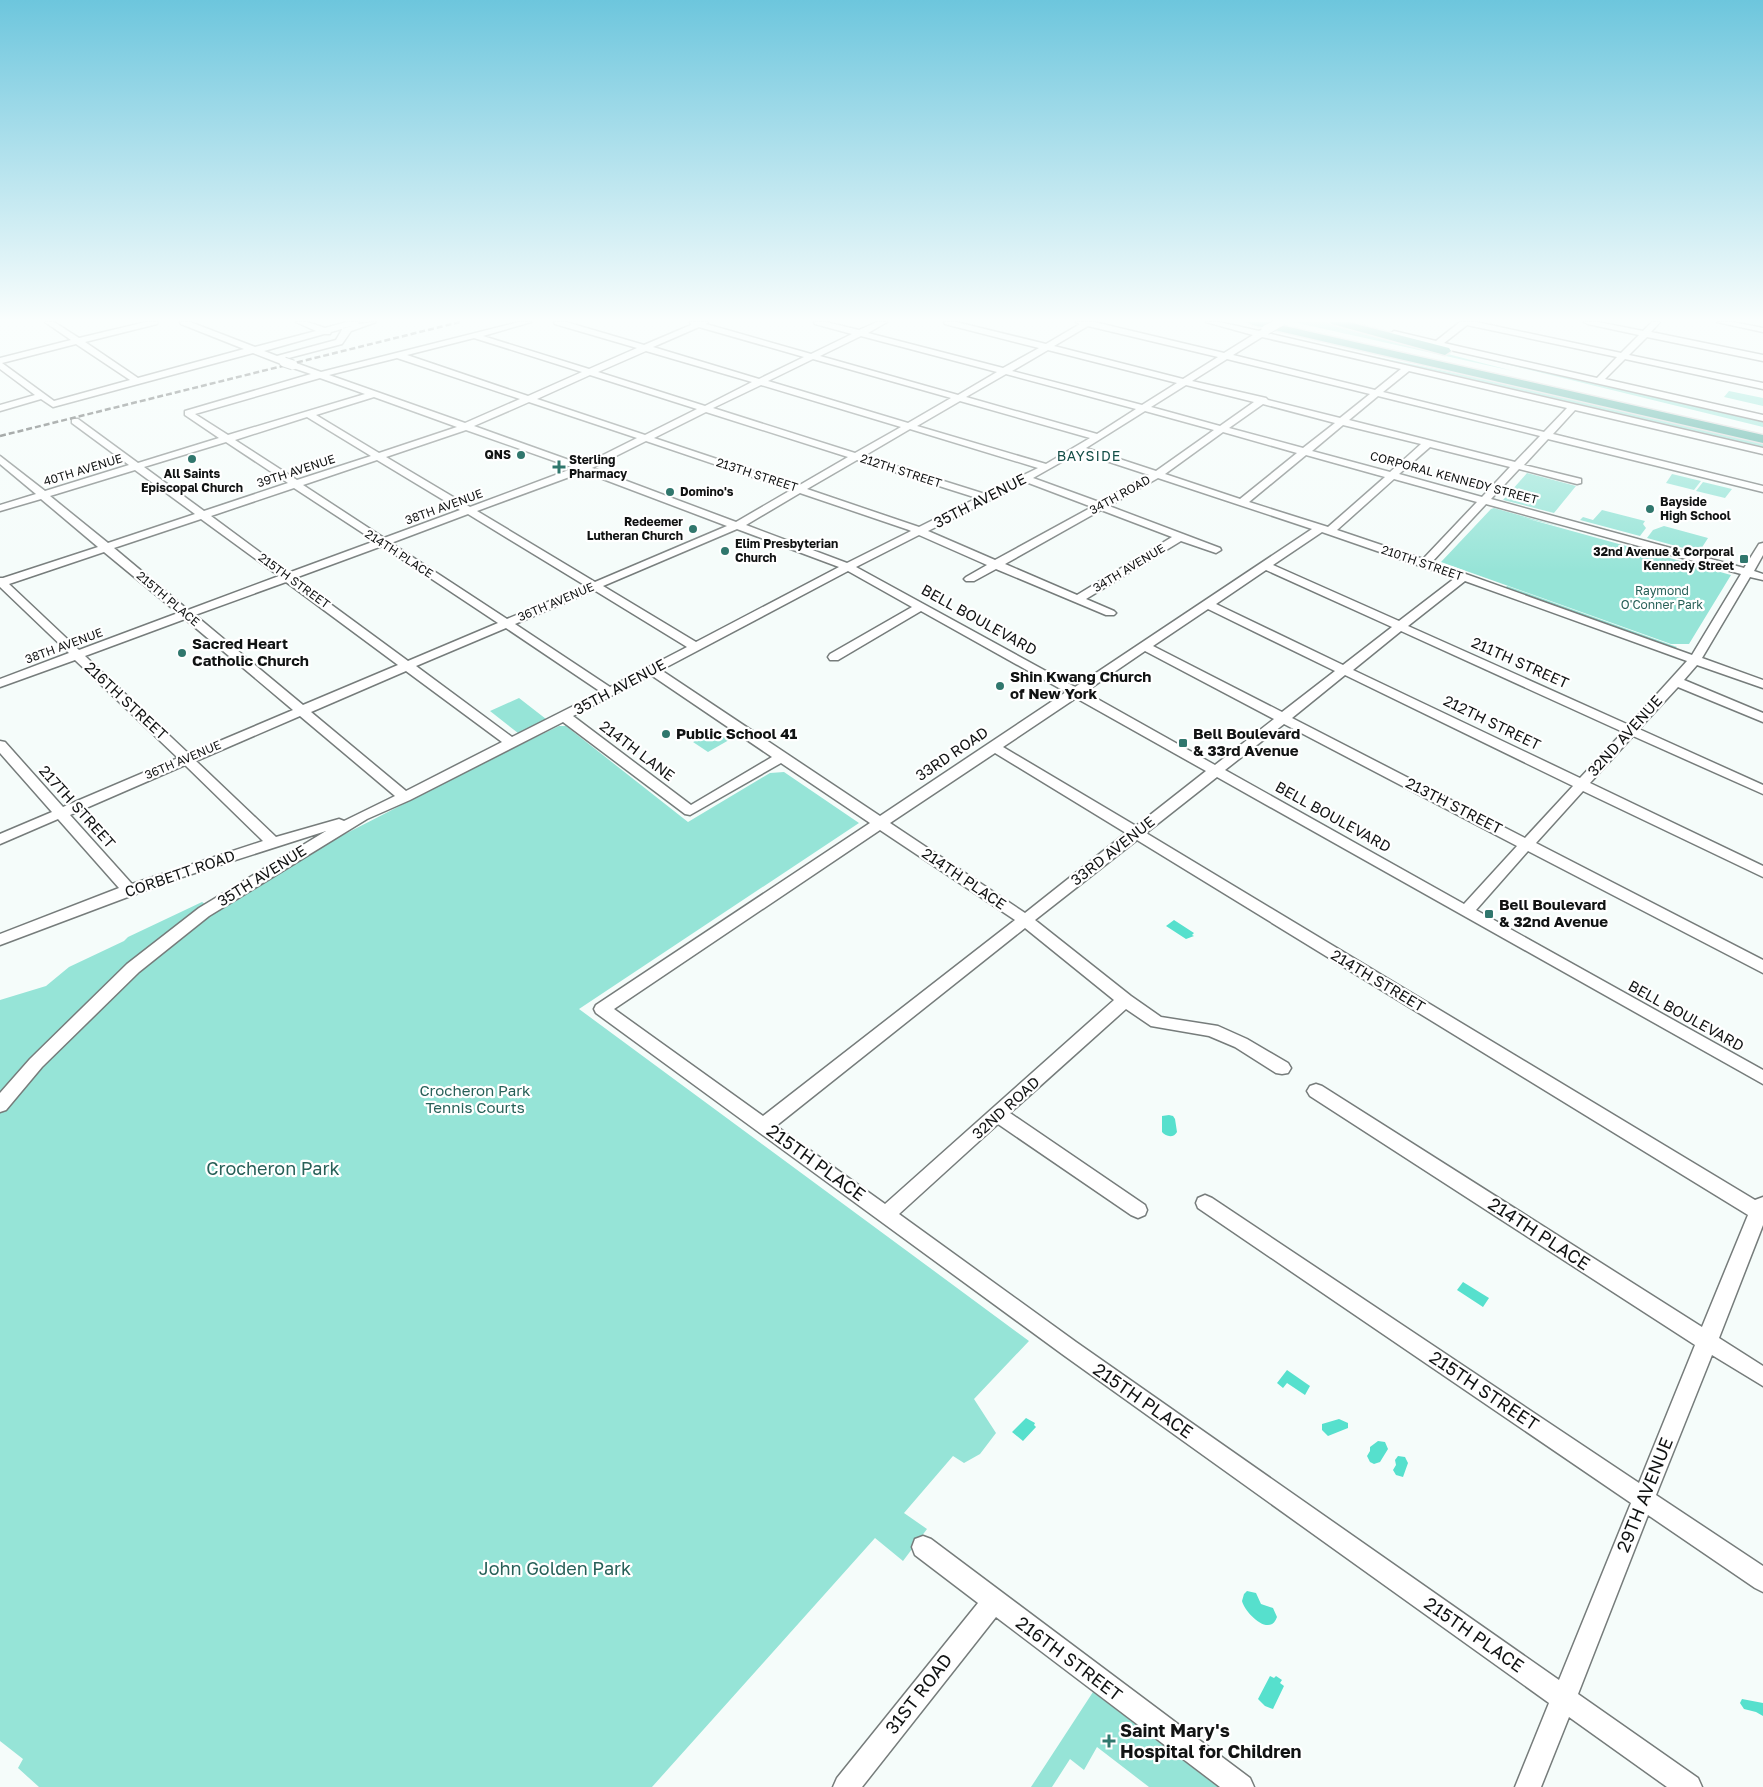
<svg xmlns="http://www.w3.org/2000/svg" width="1763" height="1787" viewBox="0 0 1763 1787" font-family="'Golos Text',sans-serif">
  <style>
    .green { fill: #96e4d7 }
    .water { fill: #56e0cd }
    .lines { fill: none; stroke-linecap: round; stroke-linejoin: round }
    .minor-casing { stroke: #767c7b; stroke-width: 3 }
    .highway-casing { stroke: #d9d9d9; stroke-width: 3 }
    .minor { fill: #fff; fill-rule: evenodd }
    .highway { fill: #47a99b; fill-rule: evenodd }
    .rail { stroke: #434746; stroke-width: 2.5; stroke-dasharray: 6 3; stroke-linecap: butt }
    .minor-bridge-casing { stroke: #767c7b; stroke-width: 11; stroke-linecap: butt }
    .minor-bridge { stroke: #fff; stroke-width: 9 }
    .poi-dot { fill: #30776d; stroke: #fff; stroke-width: 2 }
    .labels { text-anchor: middle; stroke-width: 4.5; stroke-linejoin: round; paint-order: stroke }
    .far-poi-label { font-size: 12px; font-weight: bold; fill: #111313; stroke: #fff; text-anchor: start }
    .far-street-label { font-size: 12px; fill: #111313; stroke: #fff }
    .far-park-label { font-size: 12px; fill: #276058; stroke: #fff }
    .far-neighbourhood-label { font-size: 14px; letter-spacing: 1px; fill: #154f48; stroke: #fff }
    .street-label { font-size: 15px; fill: #111313; stroke: #fff }
    .poi-label { font-size: 15px; font-weight: bold; fill: #111313; stroke: #fff; text-anchor: start }
    .park-label { font-size: 15px; fill: #276058; stroke: #fff }
    .near-street-label { font-size: 18px; fill: #111313; stroke: #fff }
    .near-park-label { font-size: 18px; fill: #276058; stroke: #fff }
    .near-poi-label { font-size: 18px; font-weight: bold; fill: #111313; stroke: #fff; text-anchor: start }
  </style>
  <rect width="100%" height="100%" fill="#f5fcfa"/>
  <path class="green" d="M1293,322H1325L1513,371Z
    M1415,342L1763,421V427Z
    M1367,355L1553,393L1763,443V449Z
    M1729,391L1763,398V406L1724,397Z
    M1527,473L1576,486L1554,513L1503,500Z
    M1672,474L1701,481L1694,490L1666,483Z
    M1703,482L1732,489L1725,498L1696,491Z
    M1494,508L1562,527L1521,517L1731,575L1689,644H1671L1441,562L1491,509Z
    M1602,510L1645,521L1643,524L1646,528L1640,536L1580,520L1583,517L1593,520Z
    M1664,526L1708,538L1701,549L1712,552L1709,555L1647,538L1653,530Z
    M1507,586L1677,647L1675,649L1505,588Z
    M519,698L546,719L518,733L490,711Z
    M559,726H566L688,822L770,773L784,772L859,823L579,1009L1029,1341L974,1399L996,1433L980,1454L964,1463L953,1456L904,1513L927,1529L903,1561L875,1538L652,1787H39L18,1768L23,1759L0,1741V1000L46,986L69,967L124,941L128,937L202,902L205,904C324,847 440,783 559,726Z
    M714,731L729,740L708,752L693,742Z
    M1093,1692L1218,1787H1149L1097,1747L1084,1770L1070,1759L1052,1787H1031Z"/>
  <path class="water" d="M1174,920L1194,933L1192,935L1194,936L1186,939L1166,926Z
    M1169,1115L1173,1116L1175,1119L1177,1132C1174,1138 1166,1137 1162,1132V1116Z
    M1463,1282L1489,1298L1483,1307L1457,1290Z
    M1287,1370L1310,1386L1305,1395L1287,1383L1283,1388L1277,1383Z
    M1026,1418L1035,1423L1034,1425L1036,1427L1023,1441L1012,1432Z
    M1339,1419L1348,1423V1428L1328,1436L1322,1430V1424Z
    M1378,1441L1385,1442L1388,1449L1380,1462L1374,1464L1370,1462L1367,1456L1370,1451V1447Z
    M1398,1456L1405,1457L1408,1463L1403,1477L1396,1475L1393,1470L1396,1465L1395,1460Z
    M1247,1591L1256,1593L1261,1604L1273,1608L1277,1617C1270,1638 1245,1613 1242,1601L1244,1594Z
    M1270,1676L1274,1678L1276,1676L1282,1680L1280,1683L1284,1686L1273,1709L1265,1706L1258,1699Z
    M1742,1699L1763,1703V1716L1756,1712L1744,1709L1740,1703Z"/>
  <g class="lines">
    <g class="minor-casing">
      <path id="minor" d="M45,322H54L79,338L146,322H158L157,324L85,342L138,378L244,349L181,324L180,322H190L255,347L316,331L296,322H307L325,328L347,322H359L358,324L376,322L351,331L342,344L285,359L288,362L284,365L253,353L53,407L41,399L0,411V405L35,395L0,369V358L71,340ZM355,325L343,328L336,340L277,356L264,351L324,334H330L331,332ZM76,344L130,380L54,401L2,363Z
        M519,322H531L483,336L589,369L637,348L555,324L554,322H566L644,345L691,325L690,322H708L706,324L811,354L852,334L815,324L814,322H826L859,330L877,322H887L868,333L1003,368L1039,348L945,324L944,322H956L1046,344L1080,324L1076,322H1094L1224,353L1253,335L1206,322H1219L1259,331L1266,328L1270,330L1267,333L1763,448V454L1575,410L1553,434L1763,486V492L1548,439L1524,465L1581,479V483L1577,484L1519,469L1491,499L1744,568L1759,544L1763,543V555L1754,571L1763,574V580L1750,577L1702,658L1763,680V688L1697,665L1684,680L1763,713V722L1678,687L1639,729L1763,785V794L1633,736L1590,783L1763,866V877L1583,791L1536,843L1763,960V973L1528,851L1476,910L1763,1070V1084L1217,777L1146,833L1755,1200L1763,1197V1225L1719,1338L1763,1366V1386L1712,1355L1656,1495L1763,1566V1592L1755,1588L1648,1515L1578,1694L1698,1778L1702,1787H1667L1569,1717L1541,1787H1515L1549,1703L1062,1354L596,1013L594,1009L596,1005L870,823L781,763L690,815L685,814L563,722L410,800L367,819L209,916L139,972L42,1067L6,1110L0,1112V1093L30,1059L127,964L199,908L326,831L173,880L0,945V934L119,888L58,819L0,844V834L52,812L0,753V741L5,742L63,807L178,758L75,660L0,687V679L69,653L0,587V578H3L98,547L41,499L0,511V505L36,494L0,464V456L45,491L129,465L72,423V419H78L138,463L219,438L185,415V411L311,374L290,367V363H296L321,372ZM1088,326L1218,357L1183,379L1054,346ZM699,327L804,357L759,379L653,347ZM861,336L997,372L958,395L820,356ZM1262,337L1401,369L1375,390L1233,355ZM474,338L582,372L528,396L407,355ZM1048,350L1177,383L1142,405L1012,371ZM646,351L752,382L705,406L598,372ZM397,358L520,399L465,423L329,375ZM813,359L951,398L908,423L768,381ZM1227,359L1239,362L1370,394L1340,418L1268,400L1266,398L1192,381ZM1409,371L1567,408L1544,432L1383,392ZM1006,374L1136,409L1097,434L966,397ZM590,375L697,409L645,435L537,399ZM320,378L365,394L228,435L195,414ZM761,385L901,427L855,453L713,408ZM1186,385L1254,402L1220,426L1151,407ZM1378,396L1540,436L1515,462L1349,420ZM374,397L457,427L379,453L316,415ZM960,401L1090,438L1046,464L917,426ZM529,402L637,438L583,465L474,426ZM1263,404L1335,423L1303,448L1229,428ZM1145,411L1214,430L1156,471L1086,448ZM706,412L848,457L798,486L654,438ZM307,417L371,456L297,480L235,440ZM1343,425L1421,444L1390,472L1312,451ZM910,429L1038,468L985,494L864,456ZM466,430L574,468L470,507L386,457ZM1223,432L1297,453L1240,499L1165,474ZM646,441L791,490L736,522L592,468ZM226,442L288,483L204,511L144,467ZM1430,447L1510,467L1482,497L1399,474ZM1079,452L1149,475L1099,502L1033,478ZM1306,455L1385,477L1328,527L1249,502ZM377,460L460,510L384,538L303,485ZM857,460L977,498L919,527L807,489ZM135,470L195,514L108,543L50,496ZM583,472L587,473L727,526L595,582L477,511ZM1158,478L1312,529L1075,687L856,567L919,535L987,565L966,577L964,579L966,581H974L996,569L1106,615H1114L1116,613L1114,611L1086,599L1181,541L1216,553L1221,550L1220,548L1109,506ZM1394,479L1477,502L1423,559L1337,530ZM1026,482L1092,507L995,560L928,531ZM294,488L375,541L288,573L211,516ZM800,493L909,530L911,531L847,563L746,525ZM1486,504L1741,574L1692,655L1432,562ZM1101,510L1172,537L1077,595L1005,564ZM468,514L586,586L507,619L391,543ZM201,519L279,576L188,610L114,548ZM737,529L839,567L696,642L603,586ZM1322,532L1455,578L1399,621L1273,565ZM382,546L498,623L408,661L295,578ZM104,552L178,613L79,650L9,584ZM1266,570L1392,627L1343,665L1216,604ZM848,571L912,607L830,654L828,657L830,660H838L921,611L1066,692L880,816L661,670ZM1465,581L1687,661L1629,725L1408,626ZM286,582L398,665L303,705L195,615ZM594,590L687,647L610,687L515,624ZM1208,609L1335,671L1282,712L1153,646ZM185,619L293,710L189,754L85,656ZM506,628L601,692L512,737L416,666ZM1401,631L1623,732L1580,778L1353,670ZM1145,651L1274,719L1215,765L1085,692ZM406,671L502,742L406,791L311,712ZM651,675L772,757L691,805L573,716ZM1345,675L1573,786L1525,838L1292,718ZM1076,698L1206,771L1136,826L1003,747ZM300,716L395,796L344,821L339,819L276,837L196,761ZM1284,724L1517,846L1464,904L1225,770ZM995,753L1126,833L1025,913L890,823ZM185,765L263,841L132,884L70,815ZM880,830L1015,920L763,1116L614,1009ZM1137,840L1748,1215L1702,1327L1322,1086L1316,1084L1310,1086L1307,1091L1310,1096L1695,1345L1639,1483L1212,1198L1205,1195L1198,1198L1196,1203L1198,1208L1631,1503L1559,1680L1076,1342L899,1214L998,1124L1131,1215L1138,1218L1145,1215L1147,1210L1145,1205L1010,1113L1126,1009L1151,1026L1209,1036L1235,1047L1276,1073L1282,1074L1288,1073L1291,1068L1288,1063L1247,1039L1218,1026L1161,1017L1131,996L1035,920ZM1025,928L1114,1000L885,1204L776,1126Z
        M1460,322H1476L1621,353L1639,335L1588,324L1584,322H1598L1643,331L1652,322H1660L1651,332L1763,355V361L1647,337L1629,355L1763,383V389L1625,359L1605,379L1763,415V421L1437,347L1390,334L1394,331L1436,341ZM1467,325L1617,357L1597,378L1444,343Z
        M1717,322H1732L1763,328V332Z
        M923,1536L931,1539L1250,1778L1254,1787H1220L996,1617L862,1787H833L837,1778L978,1603L915,1555L912,1547L915,1539Z"/>
    </g>
    <g class="highway-casing">
      <path id="highway" d="M1247,322H1267L1763,435V443L1253,325Z
        M1330,322H1348L1449,348L1451,351L1445,355L1332,324Z"/>
    </g>
    <use href="#minor" class="minor"/>
    <use href="#highway" class="highway"/>
    <path class="rail" d="M0,436L460,322"/>
    <g class="minor-bridge-casing">
      <path id="minor-bridge" d="M1266,330L1280,322
        M284,362L293,365"/>
    </g>
    <use href="#minor-bridge" class="minor-bridge"/>
  </g>
  <linearGradient id="sky" x2="0" y2="1"><stop stop-color="#6dc6dd"/><stop offset="0.56" stop-color="#fafefd"/><stop offset="1" stop-color="#fafefd" stop-opacity="0"/></linearGradient>
  <rect width="1763" height="572" fill="url(#sky)"/>
  <g class="poi-dot">
    <circle cx="521" cy="455" r="5"/>
    <circle cx="192" cy="459" r="5"/>
    <path d="M556.5 459.5h5v5h5v5h-5v5h-5v-5h-5v-5h5z"/>
    <circle cx="670" cy="492" r="5"/>
    <circle cx="1650" cy="509" r="5"/>
    <circle cx="693" cy="529" r="5"/>
    <circle cx="725" cy="551" r="5"/>
    <rect x="1739" y="554" width="10" height="10" rx="2.5"/>
    <circle cx="182" cy="653" r="5"/>
    <circle cx="1000" cy="686" r="5"/>
    <circle cx="666" cy="734" r="5"/>
    <rect x="1178" y="738" width="10" height="10" rx="2.5"/>
    <rect x="1484" y="909" width="10" height="10" rx="2.5"/>
    <path d="M1106.5 1733.5h5v5h5v5h-5v5h-5v-5h-5v-5h5z"/>
  </g>
  <g class="labels">
    <g class="far-poi-label">
      <text x="511" y="459" text-anchor="end">QNS</text>
      <text x="569" y="464">Sterling<tspan x="569" dy="14">Pharmacy</tspan></text>
      <text x="192" y="478" text-anchor="middle">All Saints<tspan x="192" dy="14">Episcopal Church</tspan></text>
      <text x="680" y="496">Domino's</text>
      <text x="1660" y="506">Bayside<tspan x="1660" dy="14">High School</tspan></text>
      <text x="683" y="526" text-anchor="end">Redeemer<tspan x="683" dy="14">Lutheran Church</tspan></text>
      <text x="735" y="548">Elim Presbyterian<tspan x="735" dy="14">Church</tspan></text>
      <text x="1734" y="556" text-anchor="end">32nd Avenue &amp; Corporal<tspan x="1734" dy="14">Kennedy Street</tspan></text>
    </g>
    <g class="far-street-label">
      <text transform="translate(83 470) rotate(-17)" y="4">40TH AVENUE</text>
      <text transform="translate(296 471) rotate(-18)" y="4">39TH AVENUE</text>
      <text transform="translate(901 471) rotate(18)" y="4">212TH STREET</text>
      <text transform="translate(757 475) rotate(18)" y="4">213TH STREET</text>
      <text transform="translate(1454 478) rotate(15)" y="4">CORPORAL KENNEDY STREET</text>
      <text transform="translate(1120 495) rotate(-29)" y="4">34TH ROAD</text>
      <text transform="translate(444 507) rotate(-20)" y="4">38TH AVENUE</text>
      <text transform="translate(399 554) rotate(33)" y="4">214TH PLACE</text>
      <text transform="translate(1422 563) rotate(19)" y="4">210TH STREET</text>
      <text transform="translate(1129 568) rotate(-31)" y="4">34TH AVENUE</text>
      <text transform="translate(294 581) rotate(36)" y="4">215TH STREET</text>
      <text transform="translate(168 599) rotate(40)" y="4">215TH PLACE</text>
      <text transform="translate(556 602) rotate(-23)" y="4">36TH AVENUE</text>
      <text transform="translate(64 646) rotate(-20)" y="4">38TH AVENUE</text>
      <text transform="translate(183 760) rotate(-23)" y="4">36TH AVENUE</text>
    </g>
    <g class="far-park-label">
      <text x="1662" y="595">Raymond<tspan x="1662" dy="14">O'Conner Park</tspan></text>
    </g>
    <g class="far-neighbourhood-label">
      <text x="1089" y="461">BAYSIDE</text>
    </g>
    <g class="street-label">
      <text transform="translate(980 501) rotate(-27)" y="5">35TH AVENUE</text>
      <text transform="translate(979 620) rotate(29)" y="5">BELL BOULEVARD</text>
      <text transform="translate(1520 663) rotate(24)" y="5">211TH STREET</text>
      <text transform="translate(620 687) rotate(-28)" y="5">35TH AVENUE</text>
      <text transform="translate(126 701) rotate(43)" y="5">216TH STREET</text>
      <text transform="translate(1492 723) rotate(26)" y="5">212TH STREET</text>
      <text transform="translate(1625 736) rotate(-48)" y="5">32ND AVENUE</text>
      <text transform="translate(637 751) rotate(37)" y="5">214TH LANE</text>
      <text transform="translate(952 754) rotate(-34)" y="5">33RD ROAD</text>
      <text transform="translate(1454 806) rotate(27)" y="5">213TH STREET</text>
      <text transform="translate(77 807) rotate(48)" y="5">217TH STREET</text>
      <text transform="translate(1333 817) rotate(29)" y="5">BELL BOULEVARD</text>
      <text transform="translate(1113 851) rotate(-38)" y="5">33RD AVENUE</text>
      <text transform="translate(180 874) rotate(-19)" y="5">CORBETT ROAD</text>
      <text transform="translate(262 876) rotate(-32)" y="5">35TH AVENUE</text>
      <text transform="translate(964 879) rotate(34)" y="5">214TH PLACE</text>
      <text transform="translate(1378 981) rotate(31)" y="5">214TH STREET</text>
      <text transform="translate(1686 1016) rotate(29)" y="5">BELL BOULEVARD</text>
      <text transform="translate(1006 1108) rotate(-42)" y="5">32ND ROAD</text>
    </g>
    <g class="poi-label">
      <text x="192" y="649">Sacred Heart<tspan x="192" dy="17">Catholic Church</tspan></text>
      <text x="1010" y="682">Shin Kwang Church<tspan x="1010" dy="17">of New York</tspan></text>
      <text x="676" y="739">Public School 41</text>
      <text x="1193" y="739">Bell Boulevard<tspan x="1193" dy="17">&amp; 33rd Avenue</tspan></text>
      <text x="1499" y="910">Bell Boulevard<tspan x="1499" dy="17">&amp; 32nd Avenue</tspan></text>
    </g>
    <g class="park-label">
      <text x="475" y="1096">Crocheron Park<tspan x="475" dy="17">Tennis Courts</tspan></text>
    </g>
    <g class="near-street-label">
      <text transform="translate(816 1163) rotate(36)" y="6">215TH PLACE</text>
      <text transform="translate(1539 1234) rotate(33)" y="6">214TH PLACE</text>
      <text transform="translate(1484 1391) rotate(34)" y="6">215TH STREET</text>
      <text transform="translate(1143 1401) rotate(35)" y="6">215TH PLACE</text>
      <text transform="translate(1645 1495) rotate(-68)" y="6">29TH AVENUE</text>
      <text transform="translate(1474 1635) rotate(35)" y="6">215TH PLACE</text>
      <text transform="translate(1069 1659) rotate(37)" y="6">216TH STREET</text>
      <text transform="translate(919 1694) rotate(-52)" y="6">31ST ROAD</text>
    </g>
    <g class="near-park-label">
      <text x="273" y="1175">Crocheron Park</text>
      <text x="555" y="1575">John Golden Park</text>
    </g>
    <g class="near-poi-label">
      <text x="1120" y="1737">Saint Mary's<tspan x="1120" dy="21">Hospital for Children</tspan></text>
    </g>
  </g>
</svg>
